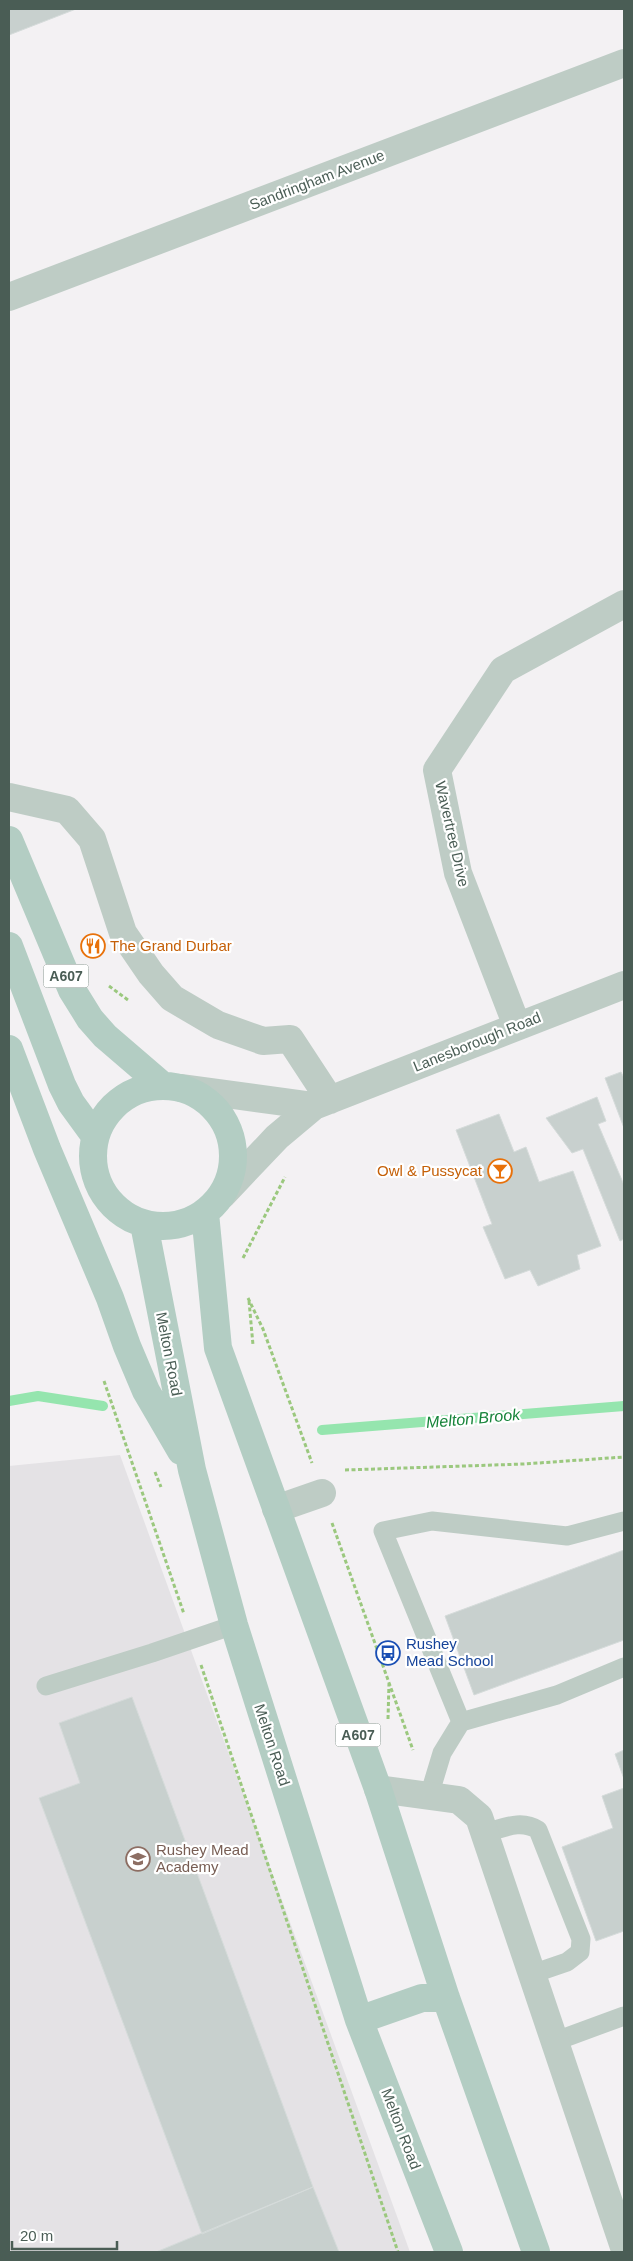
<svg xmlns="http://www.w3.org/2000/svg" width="633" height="2261" viewBox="0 0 633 2261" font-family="Arial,sans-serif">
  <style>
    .education { fill: #e4e2e5 }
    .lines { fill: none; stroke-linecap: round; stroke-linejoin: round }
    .stream { stroke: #95e5ae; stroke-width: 10 }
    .building { fill: #c8d0ce; stroke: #d5dbda }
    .path { stroke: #9bc87e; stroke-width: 3; stroke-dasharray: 4 2.5; stroke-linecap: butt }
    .lane { stroke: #beccc5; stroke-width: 19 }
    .street { stroke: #beccc5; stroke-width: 28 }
    .primary { stroke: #b3cdc3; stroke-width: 28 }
    .labels { text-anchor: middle; stroke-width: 4.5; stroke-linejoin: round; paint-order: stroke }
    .shield { fill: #fff; stroke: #808e88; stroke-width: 1 }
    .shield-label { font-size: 14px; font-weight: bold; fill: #4a5d55 }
    .street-label { font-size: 15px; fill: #4a5d55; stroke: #fff }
    .food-label { font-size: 15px; fill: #c56008; stroke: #fff; text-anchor: start }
    .transit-label { font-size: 15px; fill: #164399; stroke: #fff; text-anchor: start }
    .education-label { font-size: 15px; fill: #785e54; stroke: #fff; text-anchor: start }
    .water-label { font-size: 16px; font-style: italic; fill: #17843a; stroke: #fff }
  </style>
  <rect width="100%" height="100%" fill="#f3f1f3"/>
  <path class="education" d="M120,1455L410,2252H9V1466Z"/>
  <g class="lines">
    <path class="stream" d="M9,1401L38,1396L103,1406
      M322,1430L624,1406"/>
  </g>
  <path class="building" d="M9,9H76L9,35Z
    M621,1072L624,1078V1128L605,1078Z
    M597,1097L606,1121L598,1124L624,1185V1239L620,1241L583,1149L572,1153L546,1118Z
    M499,1114L514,1152L526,1147L539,1182L573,1171L601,1246L577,1255L580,1269L538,1286L530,1270L505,1279L483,1227L492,1224L456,1130Z
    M624,1550V1640L474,1695L445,1616Z
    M132,1697L313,2187L202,2234L39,1798L80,1783L59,1723Z
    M624,1750V1779L615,1754Z
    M624,1788V1931L596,1941L562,1847L613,1828L602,1796Z
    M313,2187L339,2252H156Z"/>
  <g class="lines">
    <path class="path" d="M109,986L128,1000
      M243,1258L285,1177
      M248,1298L263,1329L312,1463
      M249,1301L253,1345
      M104,1381L184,1614
      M345,1470L524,1464L624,1457
      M155,1472L161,1487
      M332,1523L413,1750
      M201,1665L398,2252
      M388,1719L389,1683"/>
    <path class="lane" d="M46,1686L152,1653L234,1625
      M461,1722L383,1531L432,1521L567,1536L624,1521
      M429,1796L442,1753L461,1722L557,1695L624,1667
      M485,1833C504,1828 521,1819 538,1830L581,1939L580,1952L567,1962L532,1974
      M556,2041L624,2016"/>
    <path class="street" d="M9,297L624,63
      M9,797L67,810L92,839L123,933L151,974L172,998L218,1025L263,1041L290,1039L330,1100
      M517,1026L458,873L437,770L503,670L624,604
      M182,1088L314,1106
      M222,1195L277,1137L314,1106L624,985
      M276,1509L322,1493
      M378,1789L459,1800L479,1817L624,2247"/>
    <path class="primary" d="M9,840L72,990L90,1019L105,1036L162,1085
      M9,946L62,1085L71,1103L95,1136
      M9,1049L47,1149L110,1298L127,1346L146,1391L181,1451
      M93 1156a70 70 0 1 1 140 0a70 70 0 1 1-140 0Z
      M205,1213L218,1348L378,1789L446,1998L536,2252
      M144,1224L192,1470L234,1625L359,2020L449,2252
      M359,2020L422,1998H446"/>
  </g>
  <defs>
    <g id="restaurant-ring" transform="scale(1.25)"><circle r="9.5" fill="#fff" stroke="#e8710a" stroke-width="1.5"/><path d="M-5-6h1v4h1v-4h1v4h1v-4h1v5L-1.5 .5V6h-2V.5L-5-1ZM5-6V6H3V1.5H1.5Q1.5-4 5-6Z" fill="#e8710a"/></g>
    <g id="bar-ring" transform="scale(1.25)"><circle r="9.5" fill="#fff" stroke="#e8710a" stroke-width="1.5"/><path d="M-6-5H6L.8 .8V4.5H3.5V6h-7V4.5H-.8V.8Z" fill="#e8710a"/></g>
    <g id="bus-ring" transform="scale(1.25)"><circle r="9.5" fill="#fff" stroke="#1a4fb4" stroke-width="1.5"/><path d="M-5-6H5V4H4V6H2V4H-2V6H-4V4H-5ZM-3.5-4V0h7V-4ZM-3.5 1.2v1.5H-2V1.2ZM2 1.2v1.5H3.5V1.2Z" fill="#1a4fb4"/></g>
    <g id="school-ring" transform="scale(1.25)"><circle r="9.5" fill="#fff" stroke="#8d6e63" stroke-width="1.5"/><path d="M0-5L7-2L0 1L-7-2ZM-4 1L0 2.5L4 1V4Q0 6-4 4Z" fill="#8d6e63"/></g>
  </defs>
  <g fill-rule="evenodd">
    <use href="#restaurant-ring" x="93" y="946"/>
    <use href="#bar-ring" x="500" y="1171"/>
    <use href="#bus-ring" x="388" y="1653"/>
    <use href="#school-ring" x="138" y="1859"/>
  </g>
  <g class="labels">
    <g class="shield">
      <rect x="43.5" y="964.5" width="45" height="23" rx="4"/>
      <rect x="335.5" y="1723.5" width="45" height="23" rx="4"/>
    </g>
    <g class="shield-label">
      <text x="66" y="981">A607</text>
      <text x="358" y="1740">A607</text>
    </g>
    <g class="street-label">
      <text transform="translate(317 180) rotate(-21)" y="5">Sandringham Avenue</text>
      <text transform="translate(452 834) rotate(77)" y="5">Wavertree Drive</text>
      <text transform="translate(477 1042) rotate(-22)" y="5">Lanesborough Road</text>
      <text transform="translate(169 1354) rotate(79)" y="5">Melton Road</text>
      <text transform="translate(272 1745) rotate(72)" y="5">Melton Road</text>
      <text transform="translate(401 2129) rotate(69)" y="5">Melton Road</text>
    </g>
    <g class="food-label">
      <text x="110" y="951">The Grand Durbar</text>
      <text x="482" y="1176" text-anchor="end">Owl &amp; Pussycat</text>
    </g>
    <g class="transit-label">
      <text x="406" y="1649">Rushey<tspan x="406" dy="17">Mead School</tspan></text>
    </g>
    <g class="education-label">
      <text x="156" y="1855">Rushey Mead<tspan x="156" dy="17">Academy</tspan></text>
    </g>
    <g class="water-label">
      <text transform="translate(473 1418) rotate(-5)" y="6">Melton Brook</text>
    </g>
  </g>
  <rect width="633" height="2261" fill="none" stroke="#4a5d55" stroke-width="20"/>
  <path d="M12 2241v8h105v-8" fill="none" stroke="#4a5d55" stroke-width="2.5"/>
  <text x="20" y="2241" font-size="15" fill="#4a5d55" stroke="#ffffff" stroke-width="4" paint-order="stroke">20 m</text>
</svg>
